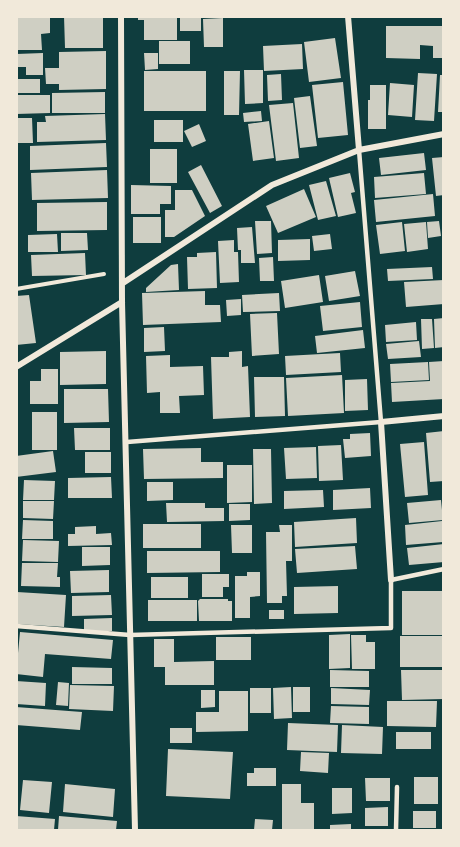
<svg xmlns="http://www.w3.org/2000/svg" width="460" height="847" viewBox="0 0 460 847" font-family="'Open Sans',sans-serif">
  <style>
    .building { fill: #cfcfc3 }
    .lines { fill: none; stroke-linecap: round; stroke-linejoin: round }
    .path { stroke: #f1e9da; stroke-width: 4 }
    .service { stroke: #f1e9da; stroke-width: 4.5 }
    .minor { stroke: #f1e9da; stroke-width: 6 }
  </style>
  <rect width="100%" height="100%" fill="#0f3d3e"/>
  <path class="building" d="M16,16H50V33L41,34L42,50H16Z
    M64,16H103V48H65Z
    M138,16H177V40H144V20H138Z
    M180,16H201V31H180Z
    M223,18V47H204L203,19Z
    M386,26H444V58H433V46L420,45V59L386,58Z
    M335,38L341,78L309,82L304,42Z
    M159,41H190V64H159Z
    M302,44L303,69L264,71L263,46Z
    M106,51V89L59,90V84H46L45,68H59V52Z
    M43,53V75H26V67H16V54Z
    M144,53H158V69L145,70Z
    M244,70H263V103L245,104Z
    M144,71H206V111H144Z
    M224,71H240L239,115H224Z
    M418,73L437,74L434,121L415,120Z
    M281,74L282,100L268,101L267,75Z
    M440,75H444V112H438Z
    M16,79H40V93H16Z
    M343,82L348,135L318,138L312,85Z
    M390,83L414,85L412,117L388,115Z
    M370,85H386V129H368V100H370Z
    M105,92V113H52V93Z
    M16,95H50V113L16,114Z
    M310,96L317,146L300,148L294,98Z
    M293,103L299,158L276,161L269,105Z
    M261,111L262,121L244,122L243,113Z
    M105,114L106,140L37,142V122H46L45,116Z
    M16,118H32L33,143H16Z
    M154,120H183V142H154Z
    M269,121L274,158L253,161L248,124Z
    M199,124L206,141L192,147L184,131Z
    M106,143L107,167L30,170V146Z
    M150,149H177V183H150Z
    M424,153L426,170L381,175L379,158Z
    M444,157V195L436,196L432,158Z
    M201,165L222,206L210,213L188,172Z
    M107,170L108,198L32,200L31,173Z
    M350,173L355,192L351,193L356,213L338,217L329,178Z
    M424,173L426,194L375,198L374,177Z
    M326,181L336,216L318,220L309,185Z
    M131,185L171,186V204H160V214H131Z
    M304,189L316,217L278,233L266,206Z
    M175,190H192L205,216L174,237H165V210H175Z
    M433,194L435,216L376,222L374,200Z
    M107,202V230L37,231V203Z
    M133,217H161V243H133Z
    M255,221H271L272,253L257,254Z
    M439,221L441,236L428,238L427,222Z
    M402,222L405,251L380,254L376,225Z
    M426,222L428,249L407,252L404,224Z
    M252,227L255,263H241V250H238L237,228Z
    M61,233H87L88,250L61,251Z
    M57,234L58,252H28V235Z
    M330,234L332,249L314,251L312,236Z
    M310,239V260L278,261V240Z
    M234,240V252H238L239,282L220,283L218,241Z
    M216,252L217,288L188,289L187,257H197V253Z
    M85,253L86,275L32,276L31,255Z
    M273,257L274,281H260L259,258Z
    M178,264L179,290L146,292V288L171,265Z
    M432,267L433,279L388,281L387,269Z
    M355,271L360,296L329,301L325,276Z
    M319,275L323,302L285,308L281,281Z
    M444,280V304L406,307L404,282Z
    M205,291V305H220L221,322L143,325L142,293Z
    M279,293L280,311L243,312L242,295Z
    M29,295L36,343L16,345V296Z
    M241,299V315L227,316L226,300Z
    M360,302L362,327L323,331L320,306Z
    M277,313L279,354L252,356L250,314Z
    M444,318V347L435,348L434,319Z
    M421,319H432L434,348L422,349Z
    M416,322L417,340L386,342L385,325Z
    M164,327L165,351L144,352V328Z
    M363,330L365,348L317,353L315,336Z
    M419,341L421,357L388,359L386,344Z
    M106,351V384L60,385V352Z
    M242,351V367L248,366L250,417L213,419L211,357H229V352Z
    M340,353L341,372L286,375L285,356Z
    M170,355V367L203,366L204,395L179,396L180,413H160V392L147,393L146,356Z
    M444,361V399L392,402L391,383L430,381L429,362Z
    M428,362L429,380L391,382L390,364Z
    M41,369H58V404H30V381H41Z
    M342,375L344,413L288,416L286,378Z
    M254,377H284L285,416L255,417Z
    M367,379L368,410L345,411V380Z
    M64,389H108L109,422L64,423Z
    M32,412H57V450H32Z
    M74,428H110V450H75Z
    M444,431V481L430,482L426,433Z
    M370,433L371,456L345,458L343,439H350V434Z
    M424,442L428,495L405,497L400,444Z
    M341,445L343,480L319,481L318,446Z
    M316,447L317,478L286,479L284,448Z
    M201,448V462H223V478L144,479L143,449Z
    M253,449H271L272,503L254,504Z
    M53,451L56,472L16,477V456Z
    M85,452H111V473H85Z
    M227,465H252V502L227,503Z
    M111,477L112,498H68V478Z
    M24,480L55,481L54,500H23Z
    M147,482H173V500L147,501Z
    M370,488L371,508L333,510V490Z
    M323,490L324,507L284,509V491Z
    M441,500L443,520L409,523L407,503Z
    M23,501H54L53,519L23,518Z
    M166,503H205V508H224V521L167,522Z
    M229,504H250V520L229,521Z
    M356,518L357,543L295,547L294,522Z
    M23,520L53,521V539H22Z
    M442,521L443,542L406,545L405,525Z
    M143,524H201V548H143Z
    M231,525H252V553H232Z
    M279,525H292V561H286L287,596H282V603H267L266,532H280Z
    M96,526V534L111,533L112,545L68,546V534H75V527Z
    M23,540L59,541L58,562L22,561Z
    M444,544V562L409,565L407,548Z
    M355,546L357,569L297,573L295,549Z
    M82,547H110V565L82,566Z
    M147,551H220V572L147,573Z
    M22,563H58L57,577H60V587L21,586Z
    M109,570V592L71,593L70,571Z
    M247,572H260V596L250,597V618H235V576H247Z
    M202,574H229V587H223V597H202Z
    M151,577H188V598H151Z
    M338,586V613L294,614V587Z
    M402,591H444V635H402Z
    M17,592L66,595L64,627L16,624Z
    M111,595L112,615L72,616V596Z
    M200,599H228V601H232V621H199L198,601Z
    M148,600H197V621H148Z
    M269,610H284V619H269Z
    M112,618V631H84V619Z
    M20,632L113,640L111,659L45,654L43,677L16,674Z
    M350,634V668L329,669V635Z
    M351,635H366V642H375V669H352Z
    M400,636H444V667H400Z
    M216,637H251V660H216Z
    M154,639H174V662L214,661V685H165V667H154Z
    M72,667L112,668V684H72Z
    M330,670L369,671V687H330Z
    M401,670H444V699L402,700Z
    M16,681L46,683L45,706L16,704Z
    M58,682L69,683L68,706L56,705Z
    M70,685L114,686L113,711L69,709Z
    M291,687L292,718L274,719L273,688Z
    M293,687H310V712H293Z
    M250,688H271V713H250Z
    M331,688L370,690L369,705L331,704Z
    M201,690H215V707L201,708Z
    M219,691H248V731L196,732V712H219Z
    M387,701H437L436,727L387,726Z
    M331,706L369,707V724L330,723Z
    M16,707L82,712L80,730L16,725Z
    M288,723L338,725L337,752L287,750Z
    M342,725L383,727L382,754L341,753Z
    M170,728H192V743H170Z
    M396,732H431V749H396Z
    M168,749L233,752L230,799L166,796Z
    M301,752L329,753L328,773L300,771Z
    M254,768H276V786H247V773H254Z
    M414,777H438V804H414Z
    M365,778H390V801H366Z
    M23,780L52,782L49,813L20,810Z
    M65,784L115,789L113,817L63,812Z
    M282,784H301V803H314V829L282,830Z
    M332,788H352V813L332,814Z
    M388,807V826H365V808Z
    M413,811H436V828H413Z
    M16,816L55,819L54,830H16Z
    M59,816L117,821L116,830H58Z
    M255,819L273,820L272,830H254Z
    M351,824V830H330V825Z"/>
  <g class="lines">
    <path class="path" d="M16,289L104,274"/>
    <path class="service" d="M127,442L381,422L359,150
      M16,626L130,635L391,628V580L444,569
      M396,830L397,787"/>
    <path class="minor" d="M121,16L122,302L135,830
      M348,16L359,150
      M123,283L272,185L359,150L444,134
      M16,367L122,302
      M391,580L381,422L444,416"/>
  </g>
  <rect width="460" height="847" fill="none" stroke="#f1e9da" stroke-width="36"/>
</svg>
